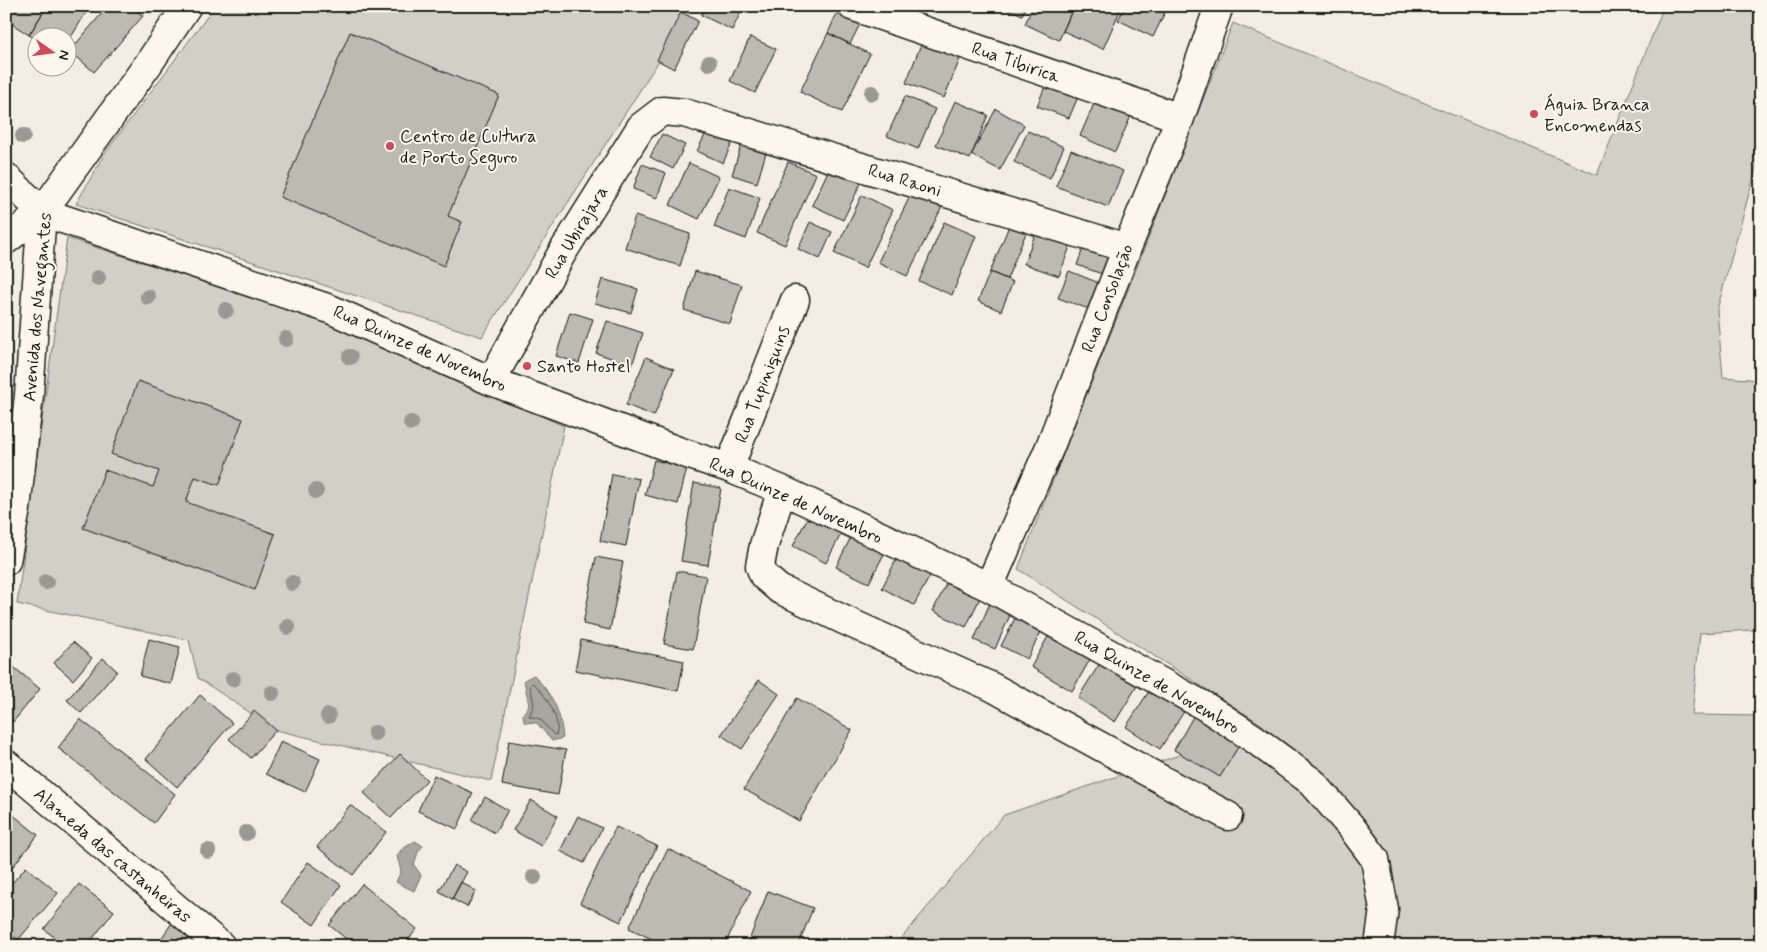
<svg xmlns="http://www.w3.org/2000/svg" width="1767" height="952" viewBox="0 0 1767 952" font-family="Mynerve,sans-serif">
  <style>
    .green { fill: #d2cfc6; stroke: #777671 }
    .water { fill: #a9a6a0; stroke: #716f6b }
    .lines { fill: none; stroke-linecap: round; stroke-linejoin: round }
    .shore { stroke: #545351; stroke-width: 1 }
    .building { fill: #bdbab1; stroke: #1c1c1c }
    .minor-casing { stroke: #1c1c1c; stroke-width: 31 }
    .tertiary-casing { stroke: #1c1c1c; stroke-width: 31 }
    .secondary-casing { stroke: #1c1c1c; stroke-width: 31 }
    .minor { stroke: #fbf7ec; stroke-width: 28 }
    .tertiary { stroke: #fbf7ec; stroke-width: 28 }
    .secondary { stroke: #fbf7ec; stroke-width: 28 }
    .tree { fill: #9b9892 }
    .poi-dot { fill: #d1495b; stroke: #fbf7ec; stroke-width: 2 }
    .labels { text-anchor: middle; stroke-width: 4; stroke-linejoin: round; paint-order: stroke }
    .street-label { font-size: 18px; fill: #1c1c1c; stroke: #fbf7ec }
    .poi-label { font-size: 18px; fill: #1c1c1c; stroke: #fbf7ec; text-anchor: start }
  </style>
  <rect width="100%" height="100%" fill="#f2eee4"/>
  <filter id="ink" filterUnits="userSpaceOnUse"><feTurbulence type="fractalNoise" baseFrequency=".02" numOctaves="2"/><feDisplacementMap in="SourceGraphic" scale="10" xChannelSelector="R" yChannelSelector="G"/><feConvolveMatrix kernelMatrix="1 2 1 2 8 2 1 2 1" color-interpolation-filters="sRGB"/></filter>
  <g filter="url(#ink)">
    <path class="green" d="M215,6H694L482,337L76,204L105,153Z
      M1664,6H1761V150L1717,310L1723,377L1761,380V475L1754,630L1700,633L1692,715L1761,716V946H895L1004,815L1264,726L1018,569L1233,23L1597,175Z
      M67,238L341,326L564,426L491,781L276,730L198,678L189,640L17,604Z
      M15,239L6,286V246Z"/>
    <path class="water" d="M534,675C553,697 560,708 563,738L552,741L537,723L524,722L523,714L529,705L524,680Z
      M415,841L423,846L418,852L414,865L421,875L414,891L396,882L401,871L397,856L401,850Z"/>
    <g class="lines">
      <path class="shore" d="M533,683C545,693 562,720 556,735L553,734L540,719L529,716L534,705L530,686Z"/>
    </g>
    <path class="building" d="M6,6H47L29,35L6,20Z
      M47,6H90L68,42V38H38V40L29,35Z
      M108,6H131L143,16L94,72L70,51Z
      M706,6H744L732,30L701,15Z
      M1003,6H1026L1022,15Z
      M1033,6H1074L1059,40L1025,24Z
      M1074,6H1122L1103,49L1063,31Z
      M1125,6H1168L1153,37L1118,20Z
      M681,12L698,21L674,69L657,60Z
      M837,13L860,24L850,44L828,33Z
      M350,32L499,95L448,216L462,222L444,266L280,197Z
      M828,33L870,54L842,112L800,92Z
      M750,37L776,49L755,93L730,81Z
      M923,39L962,54L944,98L906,83Z
      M1048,79L1080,92L1069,118L1037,106Z
      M905,96L935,109L918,149L887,136Z
      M1096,99L1131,116L1115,152L1080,136Z
      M955,101L988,115L970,159L936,145Z
      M996,109L1024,125L1000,170L971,155Z
      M708,129L733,141L723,163L697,151Z
      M1028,131L1064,147L1050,178L1014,162Z
      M662,134L685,145L673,169L650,157Z
      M743,139L768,146L757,183L732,175Z
      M1071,150L1123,171L1108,207L1056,186Z
      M788,162L816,174L785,245L757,233Z
      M689,163L719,177L699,219L670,205Z
      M642,164L666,173L657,198L633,189Z
      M830,167L862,181L843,220L812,205Z
      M729,187L760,198L746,239L714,227Z
      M912,192L942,207L907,276L878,262Z
      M862,195L893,210L865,268L834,253Z
      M635,216L690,234L680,266L625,248Z
      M810,222L832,232L820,259L798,249Z
      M944,222L976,236L952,295L919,281Z
      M1009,226L1026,233L1007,279L990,272Z
      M1037,229L1072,241L1059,276L1024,264Z
      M1085,243L1110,252L1102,274L1077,265Z
      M695,271L742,285L730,324L684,310Z
      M1069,271L1099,283L1089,309L1058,298Z
      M990,272L1013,282L1001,311L978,301Z
      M602,279L638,289L631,313L595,303Z
      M570,312L593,319L579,363L556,356Z
      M607,321L643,333L632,365L596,353Z
      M646,357L674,369L654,416L626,405Z
      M138,381L243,419L219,485L195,477L186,502L275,534L255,590L83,528L105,470L153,487L159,471L111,454Z
      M654,460L687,468L678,504L645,495Z
      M612,474L639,479L626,546L600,541Z
      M694,483L721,488L708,565L681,561Z
      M809,515L842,532L826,563L793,546Z
      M852,535L885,552L869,583L836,567Z
      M898,556L931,574L914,605L882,588Z
      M596,557L623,562L610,630L583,624Z
      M677,571L706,576L693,649L664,644Z
      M947,582L980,598L966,627L933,611Z
      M990,603L1011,613L995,649L974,640Z
      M1016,616L1042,630L1027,659L1001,646Z
      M1050,633L1092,656L1072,691L1031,667Z
      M149,639L180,647L171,684L140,676Z
      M581,640L684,661L678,691L575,670Z
      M73,642L92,658L73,680L54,663Z
      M103,658L117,671L81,713L67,700Z
      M1100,663L1137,686L1115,722L1078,698Z
      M10,664L40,689L13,722L6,716V669Z
      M759,680L779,694L742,749L721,735Z
      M1151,688L1185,710L1160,749L1126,727Z
      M200,695L232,723L177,787L146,759Z
      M797,698L852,730L799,821L744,789Z
      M254,711L276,730L251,758L229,739Z
      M1194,715L1241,742L1220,777L1174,750Z
      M80,719L175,794L154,823L58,748Z
      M281,741L320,759L305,792L266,774Z
      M509,741L566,750L558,795L502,785Z
      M400,754L427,780L391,818L364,793Z
      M434,775L473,793L457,829L418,811Z
      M485,797L508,810L495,833L472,820Z
      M531,800L558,816L541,846L513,830Z
      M350,805L386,832L353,875L317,847Z
      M12,814L38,835L6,875V821Z
      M578,816L602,828L584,863L560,851Z
      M616,827L657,846L621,922L580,903Z
      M668,849L751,891L724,946H666L629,928Z
      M308,862L341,885L314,925L281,902Z
      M454,865L467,872L452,899L439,891Z
      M26,867L58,893L18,940L6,930V890Z
      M461,882L476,891L467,907L452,899Z
      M79,884L114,911L87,946H65L44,929Z
      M362,884L417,929L403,946H355L329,925Z
      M768,891L813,908L798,946H747Z
      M174,920L208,946H156Z"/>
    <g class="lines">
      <g class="minor-casing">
        <path id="minor" d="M852,6L1180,118
          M6,240L42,212L330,309L491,381L681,452L729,468L782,490L989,587L1206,707L1253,738L1312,782L1352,828L1375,859L1384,909L1379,946
          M491,381L562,253L641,127L662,111L684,113L1127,248
          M729,468L795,300
          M782,490L764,545L760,566L764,576L779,589L844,620L992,687L1228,816
          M989,587L1049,449L1127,248L1180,118L1219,6
          M6,764L221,946"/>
      </g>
      <g class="tertiary-casing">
        <path id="tertiary" d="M6,177L42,212"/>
      </g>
      <g class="secondary-casing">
        <path id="secondary" d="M6,561L16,509L29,395L42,212L149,63L187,6"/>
      </g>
      <use href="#minor" class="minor"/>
      <use href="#tertiary" class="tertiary"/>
      <use href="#secondary" class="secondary"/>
    </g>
    <g class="tree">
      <circle cx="709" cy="63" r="8"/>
      <circle cx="872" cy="93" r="8"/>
      <circle cx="23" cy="136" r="8"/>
      <circle cx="98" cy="278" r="8"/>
      <circle cx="148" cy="297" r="8"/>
      <circle cx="226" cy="310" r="8"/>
      <circle cx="286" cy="339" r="8"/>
      <circle cx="350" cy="357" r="8"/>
      <circle cx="411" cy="423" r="8"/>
      <circle cx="316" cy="491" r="8"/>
      <circle cx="46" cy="582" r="8"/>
      <circle cx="292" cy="583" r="8"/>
      <circle cx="288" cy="627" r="8"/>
      <circle cx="233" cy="679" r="8"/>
      <circle cx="272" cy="693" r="8"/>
      <circle cx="328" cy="716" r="8"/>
      <circle cx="375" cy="733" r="8"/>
      <circle cx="246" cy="833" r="8"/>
      <circle cx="208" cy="851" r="8"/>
      <circle cx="534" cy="877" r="8"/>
    </g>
  </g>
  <g class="poi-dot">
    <circle cx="1534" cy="114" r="5"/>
    <circle cx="390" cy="146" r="5"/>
    <circle cx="527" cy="366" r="5"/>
  </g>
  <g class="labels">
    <g class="street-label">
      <text transform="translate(1016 62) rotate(19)" y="6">Rua Tibirica</text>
      <text transform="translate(905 180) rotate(17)" y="6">Rua Raoni</text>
      <text transform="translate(576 232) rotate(-59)" y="6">Rua Ubirajara</text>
      <text transform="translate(1107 298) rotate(-69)" y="6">Rua Consolação</text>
      <text transform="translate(37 307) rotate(-85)" y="6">Avenida dos Navegantes</text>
      <text transform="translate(420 348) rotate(24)" y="6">Rua Quinze de Novembro</text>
      <text transform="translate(762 384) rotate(-69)" y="6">Rua Tupiniquins</text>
      <text transform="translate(796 500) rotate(24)" y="6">Rua Quinze de Novembro</text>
      <text transform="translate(1157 682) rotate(30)" y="6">Rua Quinze de Novembro</text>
      <text transform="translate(113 855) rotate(40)" y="6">Alameda das castanheiras</text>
    </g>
    <g class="poi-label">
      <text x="1544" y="110">Águia Branca<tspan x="1544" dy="21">Encomendas</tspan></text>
      <text x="400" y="142">Centro de Cultura<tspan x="400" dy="21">de Porto Seguro</tspan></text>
      <text x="537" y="372">Santo Hostel</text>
    </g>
  </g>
  <rect width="1767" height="952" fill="none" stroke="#fbf7ec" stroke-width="25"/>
  <rect x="12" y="12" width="1742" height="927" fill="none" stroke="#1c1c1c" stroke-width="2" filter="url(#ink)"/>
  <g transform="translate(52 52) rotate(104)"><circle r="24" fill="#fbf7ec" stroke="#a29f99"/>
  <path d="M0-4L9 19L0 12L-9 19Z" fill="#d1495b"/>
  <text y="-8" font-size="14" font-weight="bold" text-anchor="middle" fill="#1c1c1c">N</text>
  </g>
</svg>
